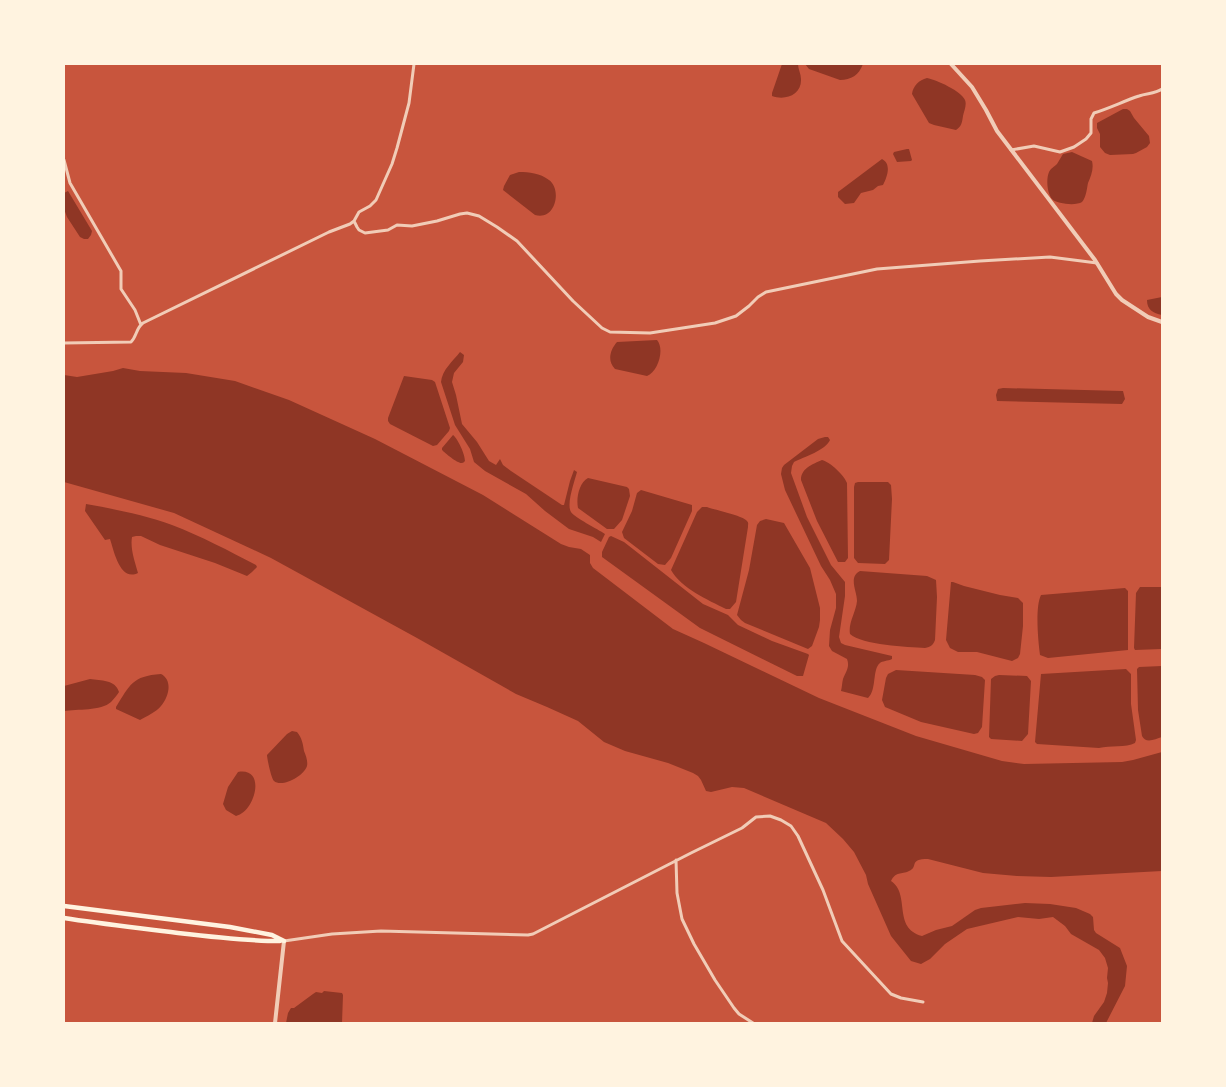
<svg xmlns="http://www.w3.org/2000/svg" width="1226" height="1087" viewBox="0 0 1226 1087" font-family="'Roboto Condensed',sans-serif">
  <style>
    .water { fill: #8f3625 }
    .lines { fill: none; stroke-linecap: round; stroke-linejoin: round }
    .minor { stroke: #f1ccb7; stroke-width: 3 }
    .tertiary { stroke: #f1ccb7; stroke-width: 4 }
    .secondary { stroke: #fff3e0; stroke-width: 4.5 }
  </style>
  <rect width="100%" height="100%" fill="#c8553d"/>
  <path class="water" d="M782,64H798C798,69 801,74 801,79C802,95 785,101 772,96V93Z
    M805,64H863C859,75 851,80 840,80L809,69Z
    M927,78C937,80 961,91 965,100C967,105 964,111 963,116C962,122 962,126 956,130L934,125L929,123L912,94C913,86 919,80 927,78Z
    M1123,109H1127L1130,111L1134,118L1149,136L1150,143L1147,147L1136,153L1133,154L1110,155L1105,153L1100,147V134L1097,128V123Z
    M907,149H909L912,160L911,161L897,162L893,154L894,152Z
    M1072,152L1092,161C1094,169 1091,176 1088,183C1087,188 1086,198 1082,202C1076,206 1057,204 1052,199C1047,193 1046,179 1049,172C1051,168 1054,167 1057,164C1059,161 1061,157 1063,154Z
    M882,159C892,164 887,177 883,185L878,186L873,190L861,193L854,203L845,204L838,197V192Z
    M519,172C529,172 540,173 549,180C562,189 556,221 535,215L503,190L504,186L510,175Z
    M68,191L92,231L91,235L88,239H84L80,237L67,217L64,209V193Z
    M1162,297V315C1153,313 1147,310 1147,300Z
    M657,340C665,349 658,372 647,376L615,369C607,361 610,350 617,342Z
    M460,352L464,355L463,362L454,373L452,382L456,395L462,424L477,442L489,461L496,465L500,459L503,465L511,471L562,505H564L570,481L574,470L577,472C575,480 566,504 571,512C575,518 598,529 605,534L601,542L593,537L569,529L545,511L526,494L485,471L474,462L470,449L455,425L441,382C442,370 453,361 460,352Z
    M123,368L140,371L186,373L235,381L289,400L375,439L483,495L561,544L569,547L581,549L590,555V563L593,568L673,629L704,643L819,698L916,736L1002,761L1024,764L1122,762L1133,760L1162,752V871L1051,877L1017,876L983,873L928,859C908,859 919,867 909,871C901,875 896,871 891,881C911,894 892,928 922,936L936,930L952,926L975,910L981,908L1025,903L1050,904L1076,908L1090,914L1093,917L1094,930L1096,933L1120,948L1127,966L1125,986L1106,1023H1092L1094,1016L1104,1002L1107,993L1108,983L1107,978L1108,968L1105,958L1099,950L1071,934L1065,926L1053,917L1039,919L1018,917L967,929L945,944L930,959L921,964L911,961L891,936L868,884L866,875L854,852L843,839L826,823L744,788L732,787L711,792L706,791L701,780L698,776L693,773L668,763L625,751L604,742L578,721L547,707L516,694L417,638L271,558L174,513L64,482V375L77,377L113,371Z
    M404,376L432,380L435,382L450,428L449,431L437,445L433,446L390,424L388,421V418Z
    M1003,388L1123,391L1125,399L1122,404L997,401L996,395L998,389Z
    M453,435C458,439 465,454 465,461C464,462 463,463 462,463C458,464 445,453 442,450V448Z
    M825,437H828L830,440C826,450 804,457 794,462L792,466L791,473L807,517L831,565L845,582V596L839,637L841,643L845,645L892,656V659C888,661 882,661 880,663C872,669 877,690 868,698L841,691C842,687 842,683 843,679C846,671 850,667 847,659L832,651L829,646L830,630L836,608V594L830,580L821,566L785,490L781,474L782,468L784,465L818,439Z
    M822,460C830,462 844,475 847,483L848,558L845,562H838L817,521L801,480C801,468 813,464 822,460Z
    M588,478L627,487L629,489L630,496L622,520L614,529H607L578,508C576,498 579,483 588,478Z
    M858,482H888L891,485L892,499L889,560L885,564L858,563L854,558V487L855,483Z
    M641,490L692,505V511L671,558L665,565L658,564L624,538L622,532L632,511L637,493Z
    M86,504C114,509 145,515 172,525C201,536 229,551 256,565L257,567L252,572L247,576L215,563L160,545L141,536H136L132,537C130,549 135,562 138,573C120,582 114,551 110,539L105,540L85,511Z
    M702,507H707C715,510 740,515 746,520C749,523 748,523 748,527L736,602L730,609H726C708,600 681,588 671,570L697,512Z
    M766,519L784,523L810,568L820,608V620L819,627L812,646L808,649L745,623L741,620L737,615L749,570L757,525L760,521Z
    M611,536L624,542L703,604L728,615L738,625L772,641L808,654L809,655L803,676H797L700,628L602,557V552L609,537Z
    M860,571L927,576L936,580L937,597L935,640C933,645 931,647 925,648C908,647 862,645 850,634C848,623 856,612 857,601C857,591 848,577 860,571Z
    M951,582H953L964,586L1000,595L1018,598L1023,603V626L1020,654L1018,658L1012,661L977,652H958L950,648L946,640Z
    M1140,587H1162V649L1135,650L1134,648L1136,593Z
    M1125,588L1128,591V650L1048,658L1040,655C1038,640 1035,607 1041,595Z
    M1162,666V737C1155,739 1146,744 1142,736L1138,710L1137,669L1139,667Z
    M1126,669L1131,674V704L1136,740L1135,743C1126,748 1110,745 1099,748L1037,744L1035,742L1041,674Z
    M896,670L975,675L982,677L985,680L982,727L978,733L974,734L921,722L885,707L882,700L886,678L888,674Z
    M161,674C173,680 169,697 161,706C156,712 147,716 140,720L116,709V707C130,685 132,676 161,674Z
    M999,675L1027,676L1031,681L1028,734L1022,741L991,739L989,737L991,679L995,676Z
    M90,679C101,681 115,679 119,692C117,695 114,699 111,702C101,711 77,709 64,711V686Z
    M292,731L297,732C302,738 303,744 304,751C306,756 308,761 307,766C304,776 282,788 274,781C271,778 267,758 267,755L287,734Z
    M238,772C267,767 255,812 236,816L226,810L223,804L228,787Z
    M324,991L342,993L343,995L342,1023H286L288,1013L291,1008H294L313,994L316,992L322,993Z"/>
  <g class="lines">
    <path class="minor" d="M1011,150L1034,146L1060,152L1074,147L1086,139L1091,133V119L1094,113C1110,108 1124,101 1139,96C1147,93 1155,94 1162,89
      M64,160L70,183L121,271V289L135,310L141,325
      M354,221L357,227L359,230L365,233L388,230L397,225L412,226L437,221L460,214L467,213L479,216L497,227L517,241L573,301L602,328L610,332L650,333L715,323L736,316L749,306L758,297L766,292L877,269L980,261L1050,257L1097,263
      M64,343L131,342C137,336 136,328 143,323L329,232L350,224L354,221L359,212L370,206L376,200L392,164L397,148L409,103L414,64
      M676,860L677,893L682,919L694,944L715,980L734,1008L739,1014L753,1023
      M284,941L332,934L381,931L528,935L533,934L691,853L742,828L756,817L770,816L781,820L791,826L798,836L823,890L842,941L891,994L901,998L923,1002"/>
    <path class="tertiary" d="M951,64L972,87L986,110L997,131L1095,260L1116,294L1122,300L1148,317L1162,322
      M275,1023L284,941"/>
    <path class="secondary" d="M64,906L230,927L272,935L284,941
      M64,918C102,924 140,928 178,933C212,937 246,941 280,941"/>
  </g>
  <rect width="1226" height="1087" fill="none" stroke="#fff3e0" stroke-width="130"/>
</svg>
